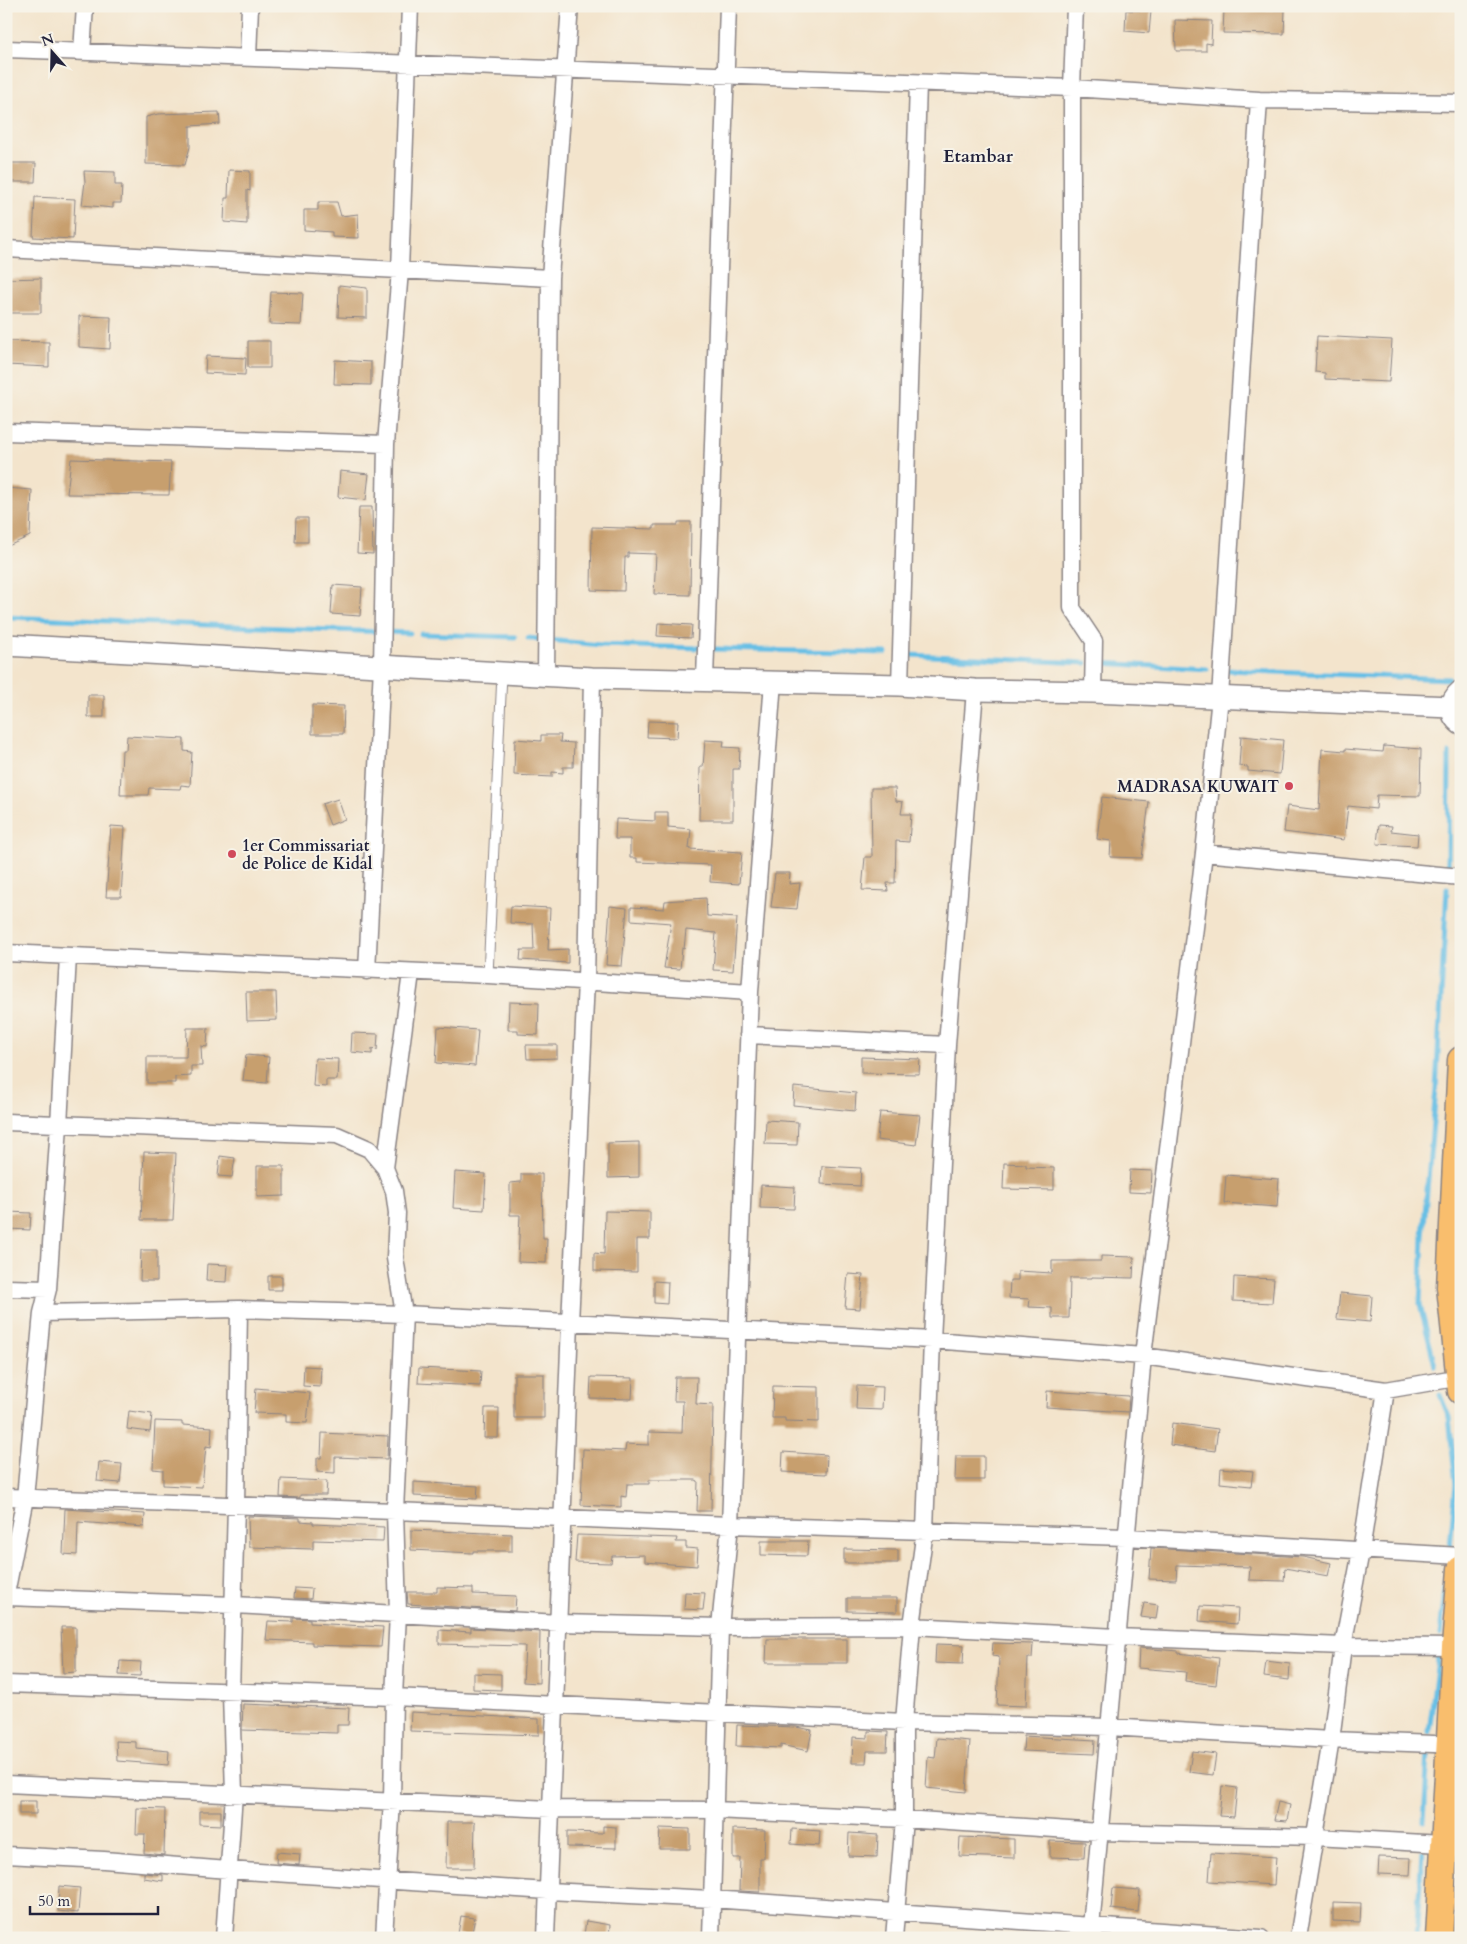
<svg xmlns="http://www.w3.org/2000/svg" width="1467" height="1944" viewBox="0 0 1467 1944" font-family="Cardo,serif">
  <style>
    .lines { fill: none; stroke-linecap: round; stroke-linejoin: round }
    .stream { stroke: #68bfe5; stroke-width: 5 }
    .building { fill: #c79f6e }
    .service-casing { stroke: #8a8384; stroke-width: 11 }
    .minor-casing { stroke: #8a8384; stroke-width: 19 }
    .tertiary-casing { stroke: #8a8384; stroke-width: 24 }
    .primary-casing { stroke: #8a8384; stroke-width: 29 }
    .service { stroke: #fff; stroke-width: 9 }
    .minor { stroke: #fff; stroke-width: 16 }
    .tertiary { stroke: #fff; stroke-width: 21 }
    .primary { stroke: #f9be6d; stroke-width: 26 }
    .poi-dot { fill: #d1495b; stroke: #f7f3e8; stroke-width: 2 }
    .labels { text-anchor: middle; stroke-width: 4; stroke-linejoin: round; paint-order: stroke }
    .poi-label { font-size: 16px; font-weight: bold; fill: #22223b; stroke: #f7f3e8; text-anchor: end }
    .neighbourhood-label { font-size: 18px; font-weight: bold; fill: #22223b; stroke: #f7f3e8 }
  </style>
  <rect width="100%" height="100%" fill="#f7f3e8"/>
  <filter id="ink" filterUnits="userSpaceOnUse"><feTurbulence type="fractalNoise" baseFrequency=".02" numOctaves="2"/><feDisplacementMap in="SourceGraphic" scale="10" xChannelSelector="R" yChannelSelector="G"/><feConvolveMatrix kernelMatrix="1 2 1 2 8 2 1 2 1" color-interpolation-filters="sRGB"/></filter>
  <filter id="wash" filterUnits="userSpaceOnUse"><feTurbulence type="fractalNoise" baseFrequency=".0096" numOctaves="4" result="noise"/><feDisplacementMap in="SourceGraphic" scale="20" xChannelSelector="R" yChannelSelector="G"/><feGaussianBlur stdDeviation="1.12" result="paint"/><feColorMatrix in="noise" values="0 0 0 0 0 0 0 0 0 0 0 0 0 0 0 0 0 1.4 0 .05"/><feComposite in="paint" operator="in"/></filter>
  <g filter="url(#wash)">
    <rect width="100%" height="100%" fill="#f3e4cc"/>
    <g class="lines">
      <path class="stream" d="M6,617L410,633
        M421,634L515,637
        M528,638L601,645L700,648
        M715,649L886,653
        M909,655L1086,663
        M1101,663L1207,669
        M1227,670L1449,679
        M1448,869L1449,753
        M1435,1366L1420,1304L1423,1236L1436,1089L1447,888
        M1440,1395L1449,1417L1456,1485L1450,1546
        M1440,1635L1447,1569
        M1429,1732L1439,1652
        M1424,1821L1428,1753
        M1416,1937L1422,1853"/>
    </g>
    <g id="blocks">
      <path class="building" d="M1224,9L1285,10L1284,34L1223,33Z
        M1126,10L1151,11L1149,33L1125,31Z
        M1175,20L1212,21L1211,44L1206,43V51H1176Z
        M219,112L220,124L190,126V147L185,165L146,164V117L158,114Z
        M6,163H36L35,182H6Z
        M229,170L250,171V191L247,190V224L224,222L225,198H228Z
        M84,171L115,172V185H122L121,203H113V208L82,205L85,182Z
        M35,197L75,199L73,239L33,237Z
        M318,202H337L341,216L358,214L359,238L332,237V232L304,230V210H318Z
        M41,278V313H6V279Z
        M339,285L367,288V318L338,317Z
        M271,292L303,293L301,325L269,324Z
        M79,316L111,317L110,349L79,347Z
        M1317,336L1392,340L1389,382L1325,379V373L1315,372Z
        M6,341L49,342V367L6,365Z
        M248,341H270V368H248Z
        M206,356L246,358L245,375L205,373Z
        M335,360L371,362V385L334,384Z
        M71,459L171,462L169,495L67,494Z
        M340,471L369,474L366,500L338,497Z
        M6,488L32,490L30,536L6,547Z
        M359,507H372L373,554L357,553Z
        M296,518H308V542H295Z
        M678,522H691L690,595L654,594L656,554L628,553V557H625L624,591L591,590L592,527L654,529V525H678Z
        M333,585L362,587L360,616L331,614Z
        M658,623L692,625L691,638L657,636Z
        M88,695H104V717H88Z
        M312,705L344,706L343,734H312Z
        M648,721L678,722L677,738L647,737Z
        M541,735H561L560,742L574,743L573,767H563V773L552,772V777L514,775L515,739L541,741Z
        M127,736L184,739V751L192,752L190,786L181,785L180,789L149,788L148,795H120L122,750H126Z
        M1241,736L1283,740L1280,774L1248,771V767L1239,766Z
        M705,740L724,741L723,747L740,748L739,769H733V820H699L700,767H703Z
        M1384,746L1421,749L1420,796L1377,795L1376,809L1348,806L1344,840L1284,832L1287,806L1319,810L1322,749L1345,751V749L1383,752Z
        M871,788H895L896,801L903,802L901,814H911L909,842L896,841L895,883H887L888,891L862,890L865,857H872Z
        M1102,797L1149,802L1142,858L1110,857L1111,841L1097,839Z
        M338,799L345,819L330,825L322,804Z
        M655,812H668V827L691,829L689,849L742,852L739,884L710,882L711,865L637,862V858H630V839H615L616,819L655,821Z
        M1379,825L1392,826L1391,831L1418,834L1417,846L1377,844Z
        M111,826L125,827L121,897H106Z
        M775,873H790L789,884L800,883L797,909L771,907Z
        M706,898L707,916L737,918L733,971L713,970L716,933L686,930L684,949L682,948L680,969L664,968L671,923L631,920V907L664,909L665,901Z
        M511,906L550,908L548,950L568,949V963L520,960L521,950H534L533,924L510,923Z
        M610,906L627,908L622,966L606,965Z
        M246,992H276L277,1020L247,1021Z
        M509,1002L539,1003L538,1035L518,1034V1030H508Z
        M438,1027L478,1030L475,1066L436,1063Z
        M187,1028H208L207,1047L201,1046L202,1066H191V1076L175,1077V1083H147V1057H186Z
        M352,1033L378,1034L377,1050L372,1049V1054L351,1052Z
        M526,1045H557V1058L527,1059Z
        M246,1055L269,1057L267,1083L243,1081Z
        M861,1057L920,1059L919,1074L861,1073Z
        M315,1058L338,1059L337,1080H326V1087L313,1086Z
        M794,1087L856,1093L855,1111L793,1105Z
        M880,1112L920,1115L916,1145L877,1140Z
        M766,1120L798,1122L797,1145L765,1144Z
        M639,1142V1177L608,1178V1143Z
        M144,1152L176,1153L173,1220H141Z
        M220,1156L235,1158L232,1177L218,1176Z
        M1004,1163L1026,1164V1167L1054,1168V1190L1003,1189Z
        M257,1166H284V1196L257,1197Z
        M822,1166L861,1168L860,1186L821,1184Z
        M1130,1170L1152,1171L1151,1193L1129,1192Z
        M455,1172L486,1174L484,1210L453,1208Z
        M521,1174H542L543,1238H547L546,1263L518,1262L520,1215H510V1183L521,1182Z
        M1226,1175L1279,1179L1277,1207L1224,1203Z
        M761,1185L795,1187L794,1209L760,1208Z
        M605,1211L650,1212V1239H637V1272L594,1271V1253L604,1254Z
        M8,1212L31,1213L30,1230L8,1229Z
        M141,1250H157V1281H140Z
        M1101,1256L1134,1257L1133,1278L1092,1277V1278H1070L1069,1318H1052V1308L1029,1307L1030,1299L1009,1298L1010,1280H1018V1271L1052,1273V1261H1101Z
        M207,1264L228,1265L227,1282L206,1281Z
        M848,1274L863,1275L860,1309L845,1308Z
        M268,1276H282V1290H268Z
        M1234,1277L1274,1279L1272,1303L1233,1301Z
        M654,1281L668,1282L667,1304L654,1303Z
        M1340,1293L1372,1296L1370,1322L1337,1319Z
        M304,1366L321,1367L320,1387L303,1386Z
        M419,1368L481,1371L480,1386L418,1383Z
        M514,1374H544V1418H514Z
        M591,1377L633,1378L632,1399L590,1398Z
        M675,1377H697L696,1404L713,1405L711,1511H697L698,1481L696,1480H649V1484H627L626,1497L621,1496V1507L581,1505L583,1449L625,1451L626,1444L649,1445V1432L682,1433L683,1401H674Z
        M773,1386L819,1387V1422L785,1421V1418H772Z
        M857,1386L883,1387L882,1410L856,1409Z
        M256,1388L310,1393L307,1423L286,1422V1414L254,1413Z
        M1047,1391L1129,1396L1128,1412L1046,1407Z
        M485,1408H499L498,1438H484Z
        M129,1411L152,1414L150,1432L127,1429Z
        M155,1421L182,1422V1425L212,1427L211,1447L206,1446L202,1487L163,1485V1470L153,1469Z
        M1172,1423L1218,1429L1215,1451L1170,1445Z
        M322,1433L388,1436L387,1459L335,1457V1473L317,1472V1458H321Z
        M783,1452L827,1455L826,1474L782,1472Z
        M956,1456H984V1480H955Z
        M99,1462L122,1464L120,1483L97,1481Z
        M1221,1468L1253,1471L1251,1486L1220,1483Z
        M281,1479L327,1481L326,1495H300V1498L280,1497Z
        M414,1482L478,1486L477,1499L414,1496Z
        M65,1509L145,1514L144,1527L78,1522L77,1555L63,1554Z
        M248,1516L300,1518V1521L313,1522V1524L384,1527L383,1542L313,1540V1549L249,1547Z
        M411,1530L512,1534V1551H473V1553L411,1550Z
        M577,1535L677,1538L676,1542H686V1548L698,1549L697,1566L645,1562V1555L612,1556L611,1563L575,1562Z
        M761,1541H808L807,1556L761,1555Z
        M1151,1548L1303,1557L1331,1563L1328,1576L1285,1568L1284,1581L1249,1580L1250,1567L1177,1565L1176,1580L1149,1579Z
        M844,1549L898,1550V1563H844Z
        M437,1587L473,1588V1594L516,1596L515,1611L408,1604L407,1592H437Z
        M295,1588L312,1589L311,1599L294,1598Z
        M685,1592L705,1593L703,1610L684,1609Z
        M847,1598H897V1612L847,1611Z
        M1144,1603L1158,1605L1156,1619L1141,1617Z
        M1200,1606L1238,1608L1237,1624L1199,1621Z
        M293,1618L310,1619V1623L383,1627L381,1647L312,1645V1642L266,1640L268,1621L293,1622Z
        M61,1627H76V1672L63,1673Z
        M471,1628L540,1632L539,1683L523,1682L525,1646L439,1644V1630L471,1632Z
        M767,1639H847V1663H766Z
        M993,1643L1033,1644L1032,1658H1028L1026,1706L997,1705L999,1657L992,1656Z
        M936,1644L964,1645L963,1664L935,1663Z
        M1139,1648L1178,1651V1653L1219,1658L1216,1685L1185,1681L1186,1672L1138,1668Z
        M120,1661L141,1662L140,1676L119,1675Z
        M1266,1661L1290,1664L1289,1680L1264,1677Z
        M473,1673L501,1674V1690L473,1689Z
        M243,1704L349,1708L348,1725H337V1733L242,1730Z
        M411,1712L539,1719V1735L410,1731Z
        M737,1725L796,1727L812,1730L808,1751L781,1745V1748L736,1746Z
        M868,1731L888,1732L887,1751H867L866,1763H852L853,1737L868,1738Z
        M1024,1736L1095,1740L1094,1754L1023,1751Z
        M937,1738L970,1741L966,1792L926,1788L928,1757L935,1758Z
        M116,1741L136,1742V1748L169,1751L168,1765L117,1761Z
        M1192,1751L1216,1754L1213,1775L1189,1772Z
        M1222,1786L1237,1788L1234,1817L1219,1816Z
        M19,1801H36V1814H19Z
        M1278,1802L1290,1805L1287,1821L1274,1820Z
        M137,1808L165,1809L164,1855L144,1853L145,1834H136Z
        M199,1811H221V1825L199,1824Z
        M447,1822H475L474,1868H446Z
        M603,1826L616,1827V1848L567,1847V1832L603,1833Z
        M660,1828L690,1829V1849H659Z
        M733,1829L765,1830L764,1858H760V1892L739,1891L740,1858H733Z
        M792,1829L820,1831L819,1846L791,1844Z
        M849,1833L878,1835L877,1857L848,1856Z
        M960,1837L1014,1839V1858L959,1856Z
        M1050,1841L1085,1842L1084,1858L1050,1857Z
        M277,1852L300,1854L299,1865L276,1863Z
        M1211,1853L1276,1857L1274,1885L1209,1881Z
        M1379,1857L1411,1858L1410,1875L1378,1874Z
        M144,1873L163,1875V1881L144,1878Z
        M59,1886L80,1888L78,1913L58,1911Z
        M1113,1888L1140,1890L1138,1912L1111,1909Z
        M1333,1902L1361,1903L1360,1922L1333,1921Z
        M461,1916L475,1918L471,1937L458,1934Z
        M586,1921L610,1925L609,1938L584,1935Z"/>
    </g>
  </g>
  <g filter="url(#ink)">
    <use href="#blocks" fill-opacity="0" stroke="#8a8384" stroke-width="1"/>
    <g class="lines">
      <g class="service-casing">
        <path id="service" d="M488,975L502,674"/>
      </g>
      <g class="minor-casing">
        <path id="minor" d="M1075,6L1072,88V608L1094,641L1093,692
          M6,49L1072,88L1259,100L1461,103
          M82,52L85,6
          M248,58L250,6
          M6,249L550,278
          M6,432L386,444
          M546,674L550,278L570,6
          M705,679L728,6
          M900,685L918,83
          M1204,853L1461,877
          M6,953L488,975L750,992
          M367,971L382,666L386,444L400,270L410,6
          M748,1035L947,1045
          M6,1122L337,1135L369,1149L385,1168
          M6,1288L48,1289
          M42,1313L239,1309L404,1314L932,1340L1143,1356L1386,1390L1461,1377
          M6,1497L395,1511L730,1525L1126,1537L1461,1556
          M6,1594L25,1498L42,1313L48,1289L59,1125L68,956
          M6,1597L234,1605L559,1623L720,1627L912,1626L1117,1637L1343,1646L1455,1647
          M6,1684L394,1697L904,1722L1109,1727L1331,1740L1459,1745
          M6,1784L551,1809L715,1810L904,1819L1099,1832L1315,1837L1461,1845
          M6,1855L104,1860L228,1870L548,1891L712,1899L1261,1938
          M224,1938L234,1794L231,1693L236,1505L239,1309
          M384,1938L392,1800L394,1697L398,1613L395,1511L404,1314L395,1258L397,1213L394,1191L385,1168L411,973
          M546,1938L570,1323L586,981L592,678
          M711,1938L720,1627L730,1525L750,992L773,681
          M894,1938L904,1819V1722L912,1626L925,1530L932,1340L947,1045L975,690
          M1090,1938L1143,1356L1204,853L1220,697L1259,100
          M1298,1938L1331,1740L1343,1646L1361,1551L1386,1390"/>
      </g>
      <g class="tertiary-casing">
        <path id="tertiary" d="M6,645L592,678L900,685L975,690L1093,692L1451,707
          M1461,691C1450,700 1448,714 1461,724"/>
      </g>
      <g class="primary-casing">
        <path id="primary" d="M1461,1060L1450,1287L1461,1391
          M1439,1938L1455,1647L1461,1569"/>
      </g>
      <use href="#service" class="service"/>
      <use href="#minor" class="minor"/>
      <use href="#tertiary" class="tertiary"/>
      <use href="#primary" class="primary"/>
    </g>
  </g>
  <g class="poi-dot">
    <circle cx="1289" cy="786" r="5"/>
    <circle cx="232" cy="854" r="5"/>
  </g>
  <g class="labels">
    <g class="poi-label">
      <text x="1279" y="792">MADRASA KUWAIT</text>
      <text x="242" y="851" text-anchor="start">1er Commissariat<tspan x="242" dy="18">de Police de Kidal</tspan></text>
    </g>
    <g class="neighbourhood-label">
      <text x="978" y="162">Etambar</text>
    </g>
  </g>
  <rect width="1467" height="1944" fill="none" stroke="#f7f3e8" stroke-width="25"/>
  <g transform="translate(52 52) rotate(340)" stroke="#f7f3e8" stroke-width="4" paint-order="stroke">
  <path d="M0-4L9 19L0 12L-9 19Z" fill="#22223b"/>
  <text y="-8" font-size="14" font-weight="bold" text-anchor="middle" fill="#22223b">N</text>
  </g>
  <path d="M30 1906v8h128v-8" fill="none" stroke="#22223b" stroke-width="2.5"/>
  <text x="38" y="1906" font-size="15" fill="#22223b" stroke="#f7f3e8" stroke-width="4" paint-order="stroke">50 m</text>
</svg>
